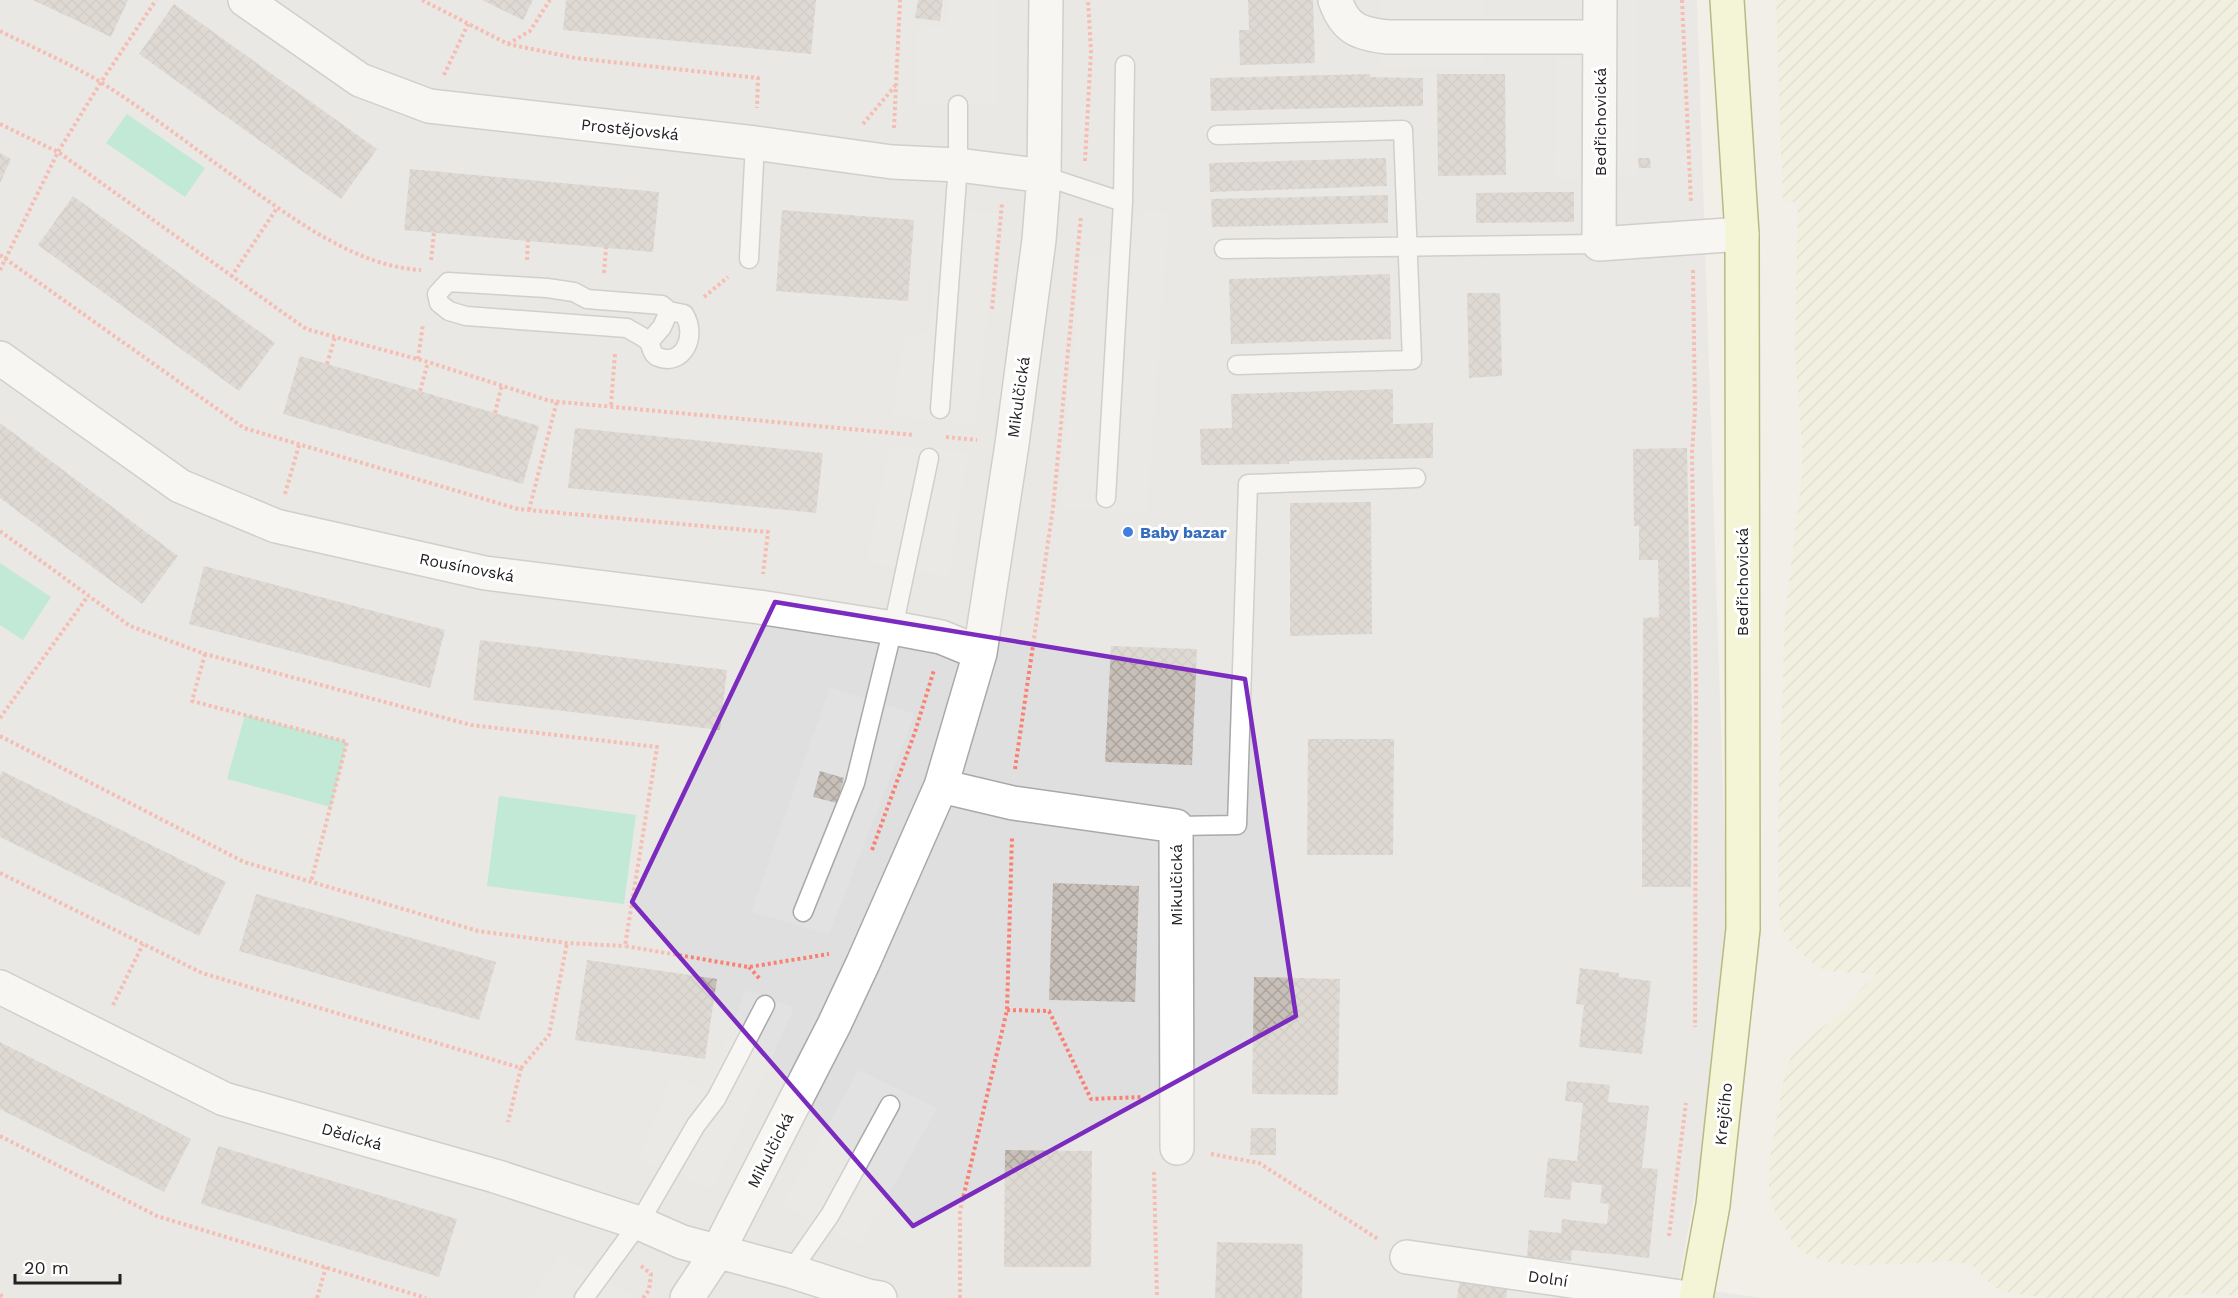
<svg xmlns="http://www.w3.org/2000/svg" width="2238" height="1298" viewBox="0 0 2238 1298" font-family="'Work Sans',sans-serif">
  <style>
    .residential { fill: #e0dfdf }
    .farmland { fill: url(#farmland-furrows) }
    .pitch { fill: #88e0be }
    .parking { fill: #e2e2e2 }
    .building { fill: url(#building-cross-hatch) }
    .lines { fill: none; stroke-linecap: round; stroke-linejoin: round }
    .lane-casing { stroke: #a9a9a9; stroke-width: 21 }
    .street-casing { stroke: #a9a9a9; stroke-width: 36 }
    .secondary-casing { stroke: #707d05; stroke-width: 36 }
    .path { stroke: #fa8072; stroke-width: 4; stroke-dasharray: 3 3; stroke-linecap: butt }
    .lane { stroke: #fff; stroke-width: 18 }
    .street { stroke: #fff; stroke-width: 33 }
    .secondary { stroke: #f7fabf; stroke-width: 33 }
    .marked { fill: none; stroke: #7b2cbf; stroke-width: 4.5; stroke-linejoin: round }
    .shop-dot { fill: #3f7fe0; stroke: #fff; stroke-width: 2 }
    .labels { text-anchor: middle; stroke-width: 6; stroke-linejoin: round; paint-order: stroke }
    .street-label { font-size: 16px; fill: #222; stroke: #fff }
    .shop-label { font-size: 16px; font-weight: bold; fill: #366cbe; stroke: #fff; text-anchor: start }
  </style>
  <defs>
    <pattern id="farmland-furrows" width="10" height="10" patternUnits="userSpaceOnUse" patternTransform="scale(1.5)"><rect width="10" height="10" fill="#eef0d5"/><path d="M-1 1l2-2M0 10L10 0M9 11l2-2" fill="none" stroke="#ccceb7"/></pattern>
    <pattern id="building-cross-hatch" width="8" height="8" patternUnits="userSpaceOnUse" patternTransform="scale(1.5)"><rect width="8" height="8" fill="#c7bfb8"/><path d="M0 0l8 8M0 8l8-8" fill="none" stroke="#aba49e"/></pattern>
  </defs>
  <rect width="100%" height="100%" fill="#f2efe9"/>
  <path class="residential" d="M0,0H1697L1727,913L1700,1165L1678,1286L1762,1298H0Z"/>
  <path class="farmland" d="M1776,0H2238V1296L2204,1293L2159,1298H2050L2012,1293L1994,1287L1985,1279L1975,1267L1962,1263L1949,1261L1902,1264L1850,1265L1825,1261L1812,1257L1800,1250L1791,1239L1773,1208L1769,1187L1770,1157L1783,1083L1788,1064L1795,1050L1805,1040L1845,1011L1863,987L1874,978L1884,975L1830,971L1817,967L1793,946L1784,933L1779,916L1778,826L1785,616L1802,475V446L1795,351L1798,202H1783Z"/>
  <path class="pitch" d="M127,114L205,168L185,197L106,143Z
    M0,563L51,597L23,640L0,625Z
    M245,715L347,742L331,807L227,779Z
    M499,796L636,815L624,904L487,886Z"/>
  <path class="parking" d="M949,0H998L997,104L918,105V25L945,27Z
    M1381,0H1482V67H1381Z
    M1615,0H1638L1637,176H1613Z
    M1556,58H1582L1580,178H1555Z
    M941,209L997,213L976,425L893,416L903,337L929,332Z
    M1146,209L1169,212L1147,512L1060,509L1082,256L1106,254Z
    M890,446L968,451L949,577L866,563Z
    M830,687L915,714L829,934L751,912Z
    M746,990L794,1008L713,1190L638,1160L672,1077L706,1090Z
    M859,1070L937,1108L860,1246L782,1205Z
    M560,1255L634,1296L632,1298H529Z"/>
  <path class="building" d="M33,0H128L111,37Z
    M482,0H533L523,20Z
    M566,0H816L811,54L563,30Z
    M918,0H943L940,21L915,18Z
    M1248,0H1313L1315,63L1240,65L1239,30H1249Z
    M174,4L377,149L341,199L139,54Z
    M1370,74V77L1423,78V106L1211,111L1210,78Z
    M1437,74H1505L1506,175L1438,176Z
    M0,153L11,159L0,183Z
    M1386,158L1387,186L1210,192L1209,163Z
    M1638,158H1650L1651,168H1639Z
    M410,169L659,192L653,252L404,230Z
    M1541,192H1574V222L1476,223V193Z
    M1388,195V223L1212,227L1211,199Z
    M73,196L275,343L239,391L38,245Z
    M782,210L914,220L908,301L776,291Z
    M1390,274L1391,339L1231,344L1229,279Z
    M1467,293H1500L1502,376L1469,378Z
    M300,356L539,426L523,484L283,414Z
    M1393,389V424L1433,423V458L1289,461V464L1201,465L1200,429L1232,428L1231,394Z
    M0,423L178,556L142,604L0,498Z
    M575,428L823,453L816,513L568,488Z
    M1687,448L1692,726L1691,887H1642L1643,618L1659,617L1658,560H1639V526H1634L1633,449Z
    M1371,502L1372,634L1290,636V503Z
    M204,566L445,630L430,688L189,624Z
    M480,640L727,670L720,730L473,700Z
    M1111,646L1197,649L1192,765L1105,762Z
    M1308,739H1394L1393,855H1307Z
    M2,771L226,882L199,936L0,837V776Z
    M820,771L844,778L837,803L813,797Z
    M1053,883L1139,886L1135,1002L1049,1000Z
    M256,894L496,962L479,1020L239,951Z
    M587,960L717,979L705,1059L575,1040Z
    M1580,968L1619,973V977L1651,981L1642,1054L1579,1047L1584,1005L1576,1004Z
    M1254,977L1340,979L1338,1095L1252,1094Z
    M0,1042L191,1139L164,1192L0,1109Z
    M1567,1081L1610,1085L1608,1102L1649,1106L1642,1168L1658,1169L1649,1258L1572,1250L1571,1261L1527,1259L1529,1230L1561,1233L1562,1219L1607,1224L1609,1204L1600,1203L1602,1185L1572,1182L1570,1200L1544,1197L1548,1158L1577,1161L1583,1103L1565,1101Z
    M1251,1128H1276V1155H1250Z
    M218,1146L457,1219L439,1277L201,1204Z
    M1005,1150L1092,1151L1091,1267H1004Z
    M1217,1242L1303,1244L1302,1298H1215Z
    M1460,1277L1508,1283L1506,1298H1457Z"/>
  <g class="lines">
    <g class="lane-casing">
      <path id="lane" d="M1217,135L1403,130L1412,360L1237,365
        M1044,176L1123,202L1106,498
        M1123,202L1125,65
        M1224,249L1599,244
        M749,259L755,143
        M448,282L547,288L574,292L587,299L662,305L669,311L684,314C698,336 683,367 658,357C651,354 652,346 648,341C643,336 633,332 627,328L466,316L449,311L439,303L437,294Z
        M649,342L662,327L669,311
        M940,409L958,165V105
        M1176,826L1237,825L1248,484L1416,478
        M803,912L855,783L893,628L929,458
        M791,1271L830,1215L890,1105
        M584,1298L639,1223L696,1125L716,1099L765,1005"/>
    </g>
    <g class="street-casing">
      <path id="street" d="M245,0L360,80L429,106L755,143L892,162L958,165L1044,176
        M1335,0C1345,29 1359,34 1388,37H1600
        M1600,0L1599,244L1742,234
        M0,358L180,486L276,526L485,573L759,607L893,628L941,637L980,653
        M941,786L1013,803L1176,826L1177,1148
        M0,987L224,1099L495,1176L639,1223L682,1242L791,1271L868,1296L880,1298
        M1407,1257L1688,1298
        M687,1298L718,1251L834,1025L863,963L941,786L980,653L1012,444L1039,240L1044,176L1046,0"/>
    </g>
    <g class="secondary-casing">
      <path id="secondary" d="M1696,1298L1713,1205L1743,929L1742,234L1727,0"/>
    </g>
    <path class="path" d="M422,0L508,44L575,58L758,78L757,108
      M1682,0L1691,203
      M0,31C33,48 70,63 102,83C151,114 199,152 247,186C296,221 359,267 421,270
      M508,44L530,31L550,0
      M444,75L468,24
      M0,124L58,152L306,329L428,362L550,401L914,435
      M863,124L895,86
      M894,128L900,0
      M1085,161L1091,52L1088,0
      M0,255L244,428L518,509L768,532L763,574
      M431,260L434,233
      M527,260L528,241
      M0,270L58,152L101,82L156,0
      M1693,270L1695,411L1692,453L1696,688L1695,1027
      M604,273L606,248
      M231,277L277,208
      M704,297L728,277
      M992,309L1002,203
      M418,359L423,324
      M327,364L335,337
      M420,391L428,362
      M611,405L615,354
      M495,413L502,385
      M946,437L977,440
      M285,494L299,445
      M529,510L557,401
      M0,531L130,626L205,654L471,725L657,747L625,946L749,967L829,954
      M205,654L192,701L347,742L311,882
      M0,718L88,596
      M0,736L244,862L478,931L567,943L625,946
      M1015,769L1053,508L1081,216
      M872,850L915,732L934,670
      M0,873L202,973L521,1068L508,1122
      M749,967L760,979
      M113,1005L143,944
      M1007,1010L1049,1011L1091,1099L1143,1097
      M521,1068L549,1035L567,943
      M0,1136L157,1216L426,1298
      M1211,1154L1259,1163L1378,1239
      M1154,1172L1157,1298
      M1669,1236L1686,1103
      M641,1266L651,1274L649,1290L643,1298
      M0,1295L5,1298
      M317,1298L326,1267
      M960,1298V1211L1007,1010L1012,836"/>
    <use href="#lane" class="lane"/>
    <use href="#street" class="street"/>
    <use href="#secondary" class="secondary"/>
  </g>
  <path d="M0 0H2238V1298H0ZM775,602L1245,679L1296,1016L913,1226L632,902Z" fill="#f2efe9" fill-opacity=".55" fill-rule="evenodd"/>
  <path class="marked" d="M775,602L1245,679L1296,1016L913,1226L632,902Z"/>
  <circle class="shop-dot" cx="1128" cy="532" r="6"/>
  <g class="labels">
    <g class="street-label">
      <text transform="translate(1600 122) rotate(-90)" y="6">Bedřichovická</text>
      <text transform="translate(630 129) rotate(6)" y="6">Prostějovská</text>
      <text transform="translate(1018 397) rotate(-82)" y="6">Mikulčická</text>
      <text transform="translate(467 567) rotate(11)" y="6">Rousínovská</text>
      <text transform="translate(1742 582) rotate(-90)" y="6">Bedřichovická</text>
      <text transform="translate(1176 885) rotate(-90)" y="6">Mikulčická</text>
      <text transform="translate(1723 1114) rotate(-84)" y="6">Krejčího</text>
      <text transform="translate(352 1136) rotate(16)" y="6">Dědická</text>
      <text transform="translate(770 1150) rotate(-63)" y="6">Mikulčická</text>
      <text transform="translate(1548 1278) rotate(8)" y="6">Dolní</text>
    </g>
    <g class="shop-label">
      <text x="1140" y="538">Baby bazar</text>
    </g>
  </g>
  <path d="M15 1274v9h105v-9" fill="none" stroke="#222222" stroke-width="3"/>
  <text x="24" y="1274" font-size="18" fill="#222222" stroke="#ffffff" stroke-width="4.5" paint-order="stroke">20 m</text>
</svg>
